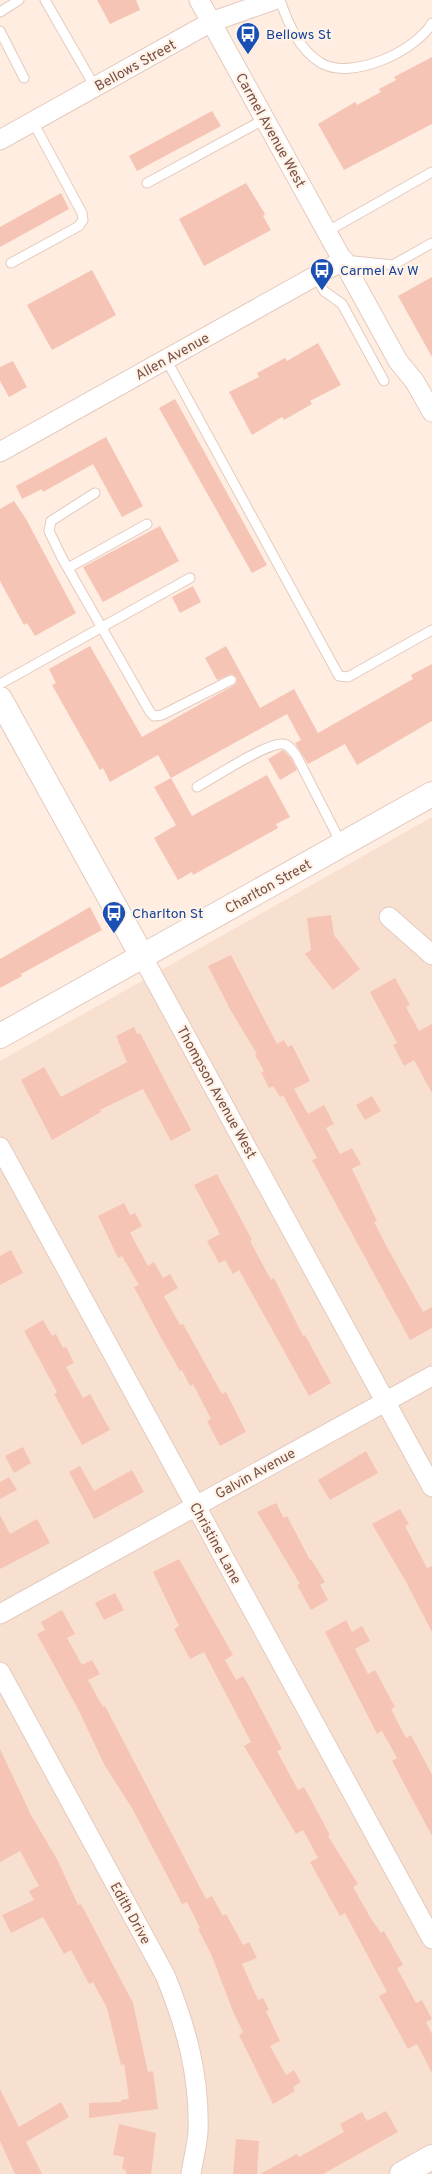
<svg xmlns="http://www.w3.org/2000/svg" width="432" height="2174" viewBox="0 0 432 2174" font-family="Overpass,sans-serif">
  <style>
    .residential { fill: #f8e0d1 }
    .building { fill: #f5c4b5 }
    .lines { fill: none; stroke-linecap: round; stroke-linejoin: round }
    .service-casing { stroke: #e4cabe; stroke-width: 11 }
    .minor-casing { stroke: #e4cabe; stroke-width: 21 }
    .tertiary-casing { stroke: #e4cabe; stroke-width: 26 }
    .service { stroke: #fff; stroke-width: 9 }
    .minor { stroke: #fff; stroke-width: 19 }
    .tertiary { stroke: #fff; stroke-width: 24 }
    .labels { text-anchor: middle; stroke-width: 4.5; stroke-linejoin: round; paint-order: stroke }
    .transit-label { font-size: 14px; fill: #164399; stroke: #fff2e7; text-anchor: start }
    .street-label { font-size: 14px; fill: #764f46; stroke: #fff2e7 }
  </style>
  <rect width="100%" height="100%" fill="#feede0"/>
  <path class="residential" d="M432,817V2174H0V1061Z"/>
  <path class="building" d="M97,0H136L140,10L110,24Z
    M432,57V124L344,170L318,124L355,102L357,105L381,92L379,89L396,80L394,77Z
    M212,111L221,126L137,171L129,156Z
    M246,183L265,214L263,216L271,230L204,266L179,219Z
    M61,193L69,209L0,247V227Z
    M92,270L116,315L52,350L27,305Z
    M432,277V357L398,296Z
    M318,343L341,385L310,401L312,404L284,420L282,417L252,435L229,392L259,377L257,373L285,358L287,361Z
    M13,361L27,387L9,397L0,381V367Z
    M175,399L267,565L252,573L159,408Z
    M106,437L143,506L122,517L93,464L43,492L42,489L22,499L16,486Z
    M14,501L26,519L76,613L35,636L27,623L24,625L0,581V509Z
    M160,526L179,561L103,602L83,567Z
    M193,586L201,602L180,613L172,597Z
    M90,646L142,737L236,684L237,678L232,674L217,680L205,658L226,646L260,708L294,689L318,733L413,679L411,675L432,664V721L357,765L345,744L308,764L295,743L301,740L287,714L171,778L158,755L110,782L103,768L100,770L52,685L56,683L49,669Z
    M283,750L291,758L297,770L280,780L268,759Z
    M267,775L290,817L276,824L278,828L193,875L192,872L178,880L154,838L176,825L154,787L171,778L192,816Z
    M90,907L102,930L21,974L22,976L0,988V959Z
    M331,915L334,935L360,969L333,990L305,954L311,950L307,918Z
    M231,955L277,1044L284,1040L288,1047L292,1045L310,1081L294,1089L308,1114L324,1105L334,1124L326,1128L340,1154L352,1148L361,1164L352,1169L377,1221L374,1222L387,1247L423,1312L432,1307V1328L410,1340L312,1160L317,1158L283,1095L280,1097L273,1086L269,1088L261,1072L264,1071L255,1055L257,1054L231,1011L208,966Z
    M395,978L410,1005L406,1007L419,1031L432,1024V1093L414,1060L404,1066L393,1045L397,1043L370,992Z
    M134,1027L137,1034L140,1033L191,1130L171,1141L143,1089L100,1110L101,1112L52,1140L21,1080L44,1067L61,1097L127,1062L116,1036Z
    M372,1096L381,1111L365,1120L356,1105Z
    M217,1174L252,1240L250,1241L271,1280L274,1278L303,1336L305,1335L331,1383L309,1396L239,1270L233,1274L225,1260L219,1263L207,1241L220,1234L194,1185Z
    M124,1203L130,1215L135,1213L142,1226L130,1233L148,1266L154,1262L163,1278L170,1274L178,1288L164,1296L180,1325L183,1324L222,1394L226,1392L246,1432L220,1446L207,1421L211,1419L193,1384L190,1386L182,1370L180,1371L160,1336L134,1287L139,1285L122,1256L118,1258L98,1216Z
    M11,1250L23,1273L0,1285V1256Z
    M43,1320L52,1336L56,1334L63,1348L66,1347L74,1363L66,1367L83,1398L90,1394L110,1430L82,1445L54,1394L57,1392L24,1331Z
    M23,1447L31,1463L14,1473L5,1456Z
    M366,1451L378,1473L330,1500L318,1480Z
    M80,1466L94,1491L132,1470L144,1492L94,1519L69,1472Z
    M9,1477L17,1490L0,1499V1482Z
    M276,1503L284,1518L287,1516L310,1560L311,1559L325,1582L320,1585L328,1600L311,1610L297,1585L300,1584L257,1512Z
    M400,1509L409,1524L405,1526L427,1568L432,1566V1632L405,1580L372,1524Z
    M0,1515L10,1534L37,1519L50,1543L0,1569Z
    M179,1559L233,1655L225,1660L236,1680L243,1676L248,1684L282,1749L277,1751L298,1790L304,1787L330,1835L328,1836L358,1884L353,1887L370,1917L381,1933L384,1931L403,1965L397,1968L416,2003L422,2000L432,2019L426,2022L432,2034V2073L417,2044L408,2049L379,1996L387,1992L345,1913L340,1916L310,1862L318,1858L303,1830L296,1834L244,1746L251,1742L204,1652L190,1659L174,1629L179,1626L153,1572Z
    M115,1593L124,1610L104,1620L95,1603Z
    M62,1610L75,1634L67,1638L82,1665L92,1660L100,1674L88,1680L103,1707L105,1706L206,1899L212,1896L223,1916L226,1914L243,1945L249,1942L257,1958L242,1964L258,2000L263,1998L269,2010L266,2011L280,2041L270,2046L286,2075L294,2070L301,2082L293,2087L295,2091L273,2104L239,2035L243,2032L234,2014L211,1954L198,1929L200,1928L187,1902L182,1904L132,1808L105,1766L78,1709L37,1634L45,1630L41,1622Z
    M346,1620L352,1632L362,1626L370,1641L355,1649L368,1674L375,1670L395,1707L391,1709L406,1738L411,1735L432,1775V1836L392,1761L397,1758L382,1731L377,1734L325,1632Z
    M0,1749L31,1815L58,1861L78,1905L81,1904L133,2003L148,2072L153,2071L158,2109L89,2118V2103L121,2102V2100L129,2099L124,2064L121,2065L107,2008L93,1982L89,1984L71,1950L64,1954L43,1917L11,1933L2,1915L34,1900L29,1891L39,1886L20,1851L0,1862Z
    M0,2089L19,2127L61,2102L69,2117L26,2142L42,2174H15L0,2141Z
    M386,2111L398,2132L323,2174H260L297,2154L299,2157L344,2132L340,2124L362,2112L367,2121Z
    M119,2124L156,2133L151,2174H126V2170L122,2169L124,2157L113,2155Z
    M236,2139L259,2141L257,2174H233Z"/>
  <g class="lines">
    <g class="service-casing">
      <path id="service" d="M45,0L95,87
        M280,0C288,23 299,50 321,63C351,81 416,51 432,23
        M0,12L19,0
        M0,31L24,78
        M147,183L265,119
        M328,231L432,172
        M344,260L393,265L432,243
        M11,263L79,226L83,220L82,213L33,122
        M315,276L324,291L342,304L384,381
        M166,359L339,676L348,677L432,630
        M95,493L51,521L49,531L62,558L150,712L154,716L162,715L231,680
        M68,568L147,524
        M0,684L190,578
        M197,787C215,777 263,745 281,744C288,743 292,750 296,755L342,845"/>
    </g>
    <g class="minor-casing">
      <path id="minor" d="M199,0L398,361L415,382L432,412
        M0,140L211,22L274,0
        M0,452L344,260
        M389,917L432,955
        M142,956L432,1487
        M0,1147L432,1939
        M0,1614L432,1376
        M0,1672L165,1975C186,2026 200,2076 198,2132C197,2146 193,2160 191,2174"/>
    </g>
    <g class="tertiary-casing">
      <path id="tertiary" d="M0,699L142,956
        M0,1036L432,794
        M402,2174L432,2157"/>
    </g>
    <use href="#service" class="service"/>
    <use href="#minor" class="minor"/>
    <use href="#tertiary" class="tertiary"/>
  </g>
  <defs>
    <g id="bus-pin" transform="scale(1.25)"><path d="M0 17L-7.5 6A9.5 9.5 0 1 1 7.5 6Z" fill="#1a4fb4" stroke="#fff2e7"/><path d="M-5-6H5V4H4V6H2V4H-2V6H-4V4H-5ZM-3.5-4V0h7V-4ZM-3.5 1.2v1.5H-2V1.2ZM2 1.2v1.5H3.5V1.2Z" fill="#fff"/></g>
  </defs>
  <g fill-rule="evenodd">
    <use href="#bus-pin" x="248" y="34"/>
    <use href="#bus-pin" x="322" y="270"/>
    <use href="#bus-pin" x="114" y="913"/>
  </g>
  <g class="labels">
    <g class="transit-label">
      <text x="266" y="39">Bellows St</text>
      <text x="340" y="275">Carmel Av W</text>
      <text x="132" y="918">Charlton St</text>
    </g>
    <g class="street-label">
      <text transform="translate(135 65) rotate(-29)" y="5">Bellows Street</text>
      <text transform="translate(271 130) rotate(61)" y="5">Carmel Avenue West</text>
      <text transform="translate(172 356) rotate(-29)" y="5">Allen Avenue</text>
      <text transform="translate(268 886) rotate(-29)" y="5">Charlton Street</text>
      <text transform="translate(217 1092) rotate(61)" y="5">Thompson Avenue West</text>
      <text transform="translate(255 1473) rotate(-29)" y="5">Galvin Avenue</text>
      <text transform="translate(216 1543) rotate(61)" y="5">Christine Lane</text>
      <text transform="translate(131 1913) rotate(61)" y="5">Edith Drive</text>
    </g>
  </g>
</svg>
